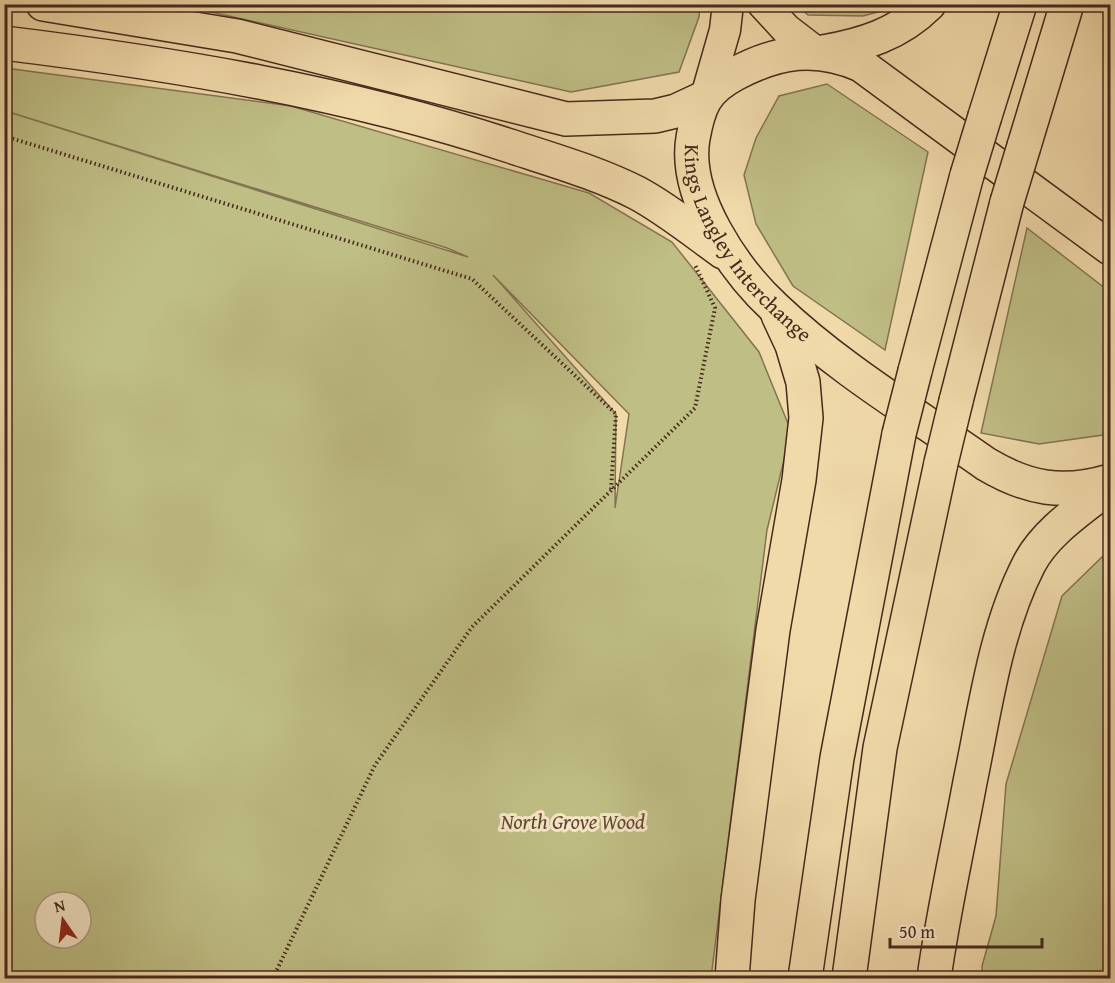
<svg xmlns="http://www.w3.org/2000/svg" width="1115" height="983" viewBox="0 0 1115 983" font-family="'Gentium Book Plus',serif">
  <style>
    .green { fill: #bfbe85; stroke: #837451; stroke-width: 1.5; fill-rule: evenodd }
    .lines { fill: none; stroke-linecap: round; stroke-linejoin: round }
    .major-casing { stroke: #47291d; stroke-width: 33 }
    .highway-casing { stroke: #47291d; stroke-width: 36 }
    .path { stroke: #47291d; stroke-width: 4; stroke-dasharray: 1.5 3; stroke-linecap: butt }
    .major { stroke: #f1daaa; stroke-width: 30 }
    .highway { stroke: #f1daaa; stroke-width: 33 }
    .highway-bridge-casing { stroke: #47291d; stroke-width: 36; stroke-linecap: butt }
    .highway-bridge { stroke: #f1daaa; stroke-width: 33 }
    .labels { text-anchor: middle; stroke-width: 6; stroke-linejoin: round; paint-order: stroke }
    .street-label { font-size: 21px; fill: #47291d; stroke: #f6e7c8 }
    .park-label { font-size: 21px; font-style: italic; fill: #5f4732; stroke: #f6e7c8 }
  </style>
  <rect width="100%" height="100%" fill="#f1daaa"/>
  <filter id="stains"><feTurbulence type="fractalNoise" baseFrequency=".00333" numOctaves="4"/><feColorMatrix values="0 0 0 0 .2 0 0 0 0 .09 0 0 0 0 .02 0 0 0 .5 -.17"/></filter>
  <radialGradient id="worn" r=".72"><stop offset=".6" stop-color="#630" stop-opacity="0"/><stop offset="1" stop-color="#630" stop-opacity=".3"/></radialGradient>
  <path class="green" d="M180,5H700L699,17L679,72L571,92Z
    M797,5H904L863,16L808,15Z
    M5,68L291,106L589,193L672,242L759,352L791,431L767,530L711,978H5ZM12,113L447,248L468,257ZM493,275L629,414L615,508L616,414ZM45,902H81V938H45Z
    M827,84L928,152L885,350L793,286L756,224L744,175L756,138L779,96Z
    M1027,228L1110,292V434L1039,444L981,433Z
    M1102,557L1110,572V978H982V966L996,916L1006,784L1062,596Z"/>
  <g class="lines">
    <g class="major-casing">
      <path id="major" d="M763,4L786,29L816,52
        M707,93L725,30L728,4"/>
    </g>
    <g class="highway-casing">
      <g id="highway">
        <path d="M43,4L237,36L566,119L655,116L676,111L704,98"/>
        <path d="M4,43C175,64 346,92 510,146C552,160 598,173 637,193C667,209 695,232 723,252"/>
        <path d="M823,52C863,45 899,34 929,4"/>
        <path d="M985,116L1020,4"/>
        <path d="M1024,146L1067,4"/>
        <path id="s1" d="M1110,248L861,65C816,45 778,51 735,74C705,90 699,105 693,138C683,196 734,270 775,308C838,368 915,414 986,464C1028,489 1063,495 1110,481"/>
        <path d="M915,371L967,175"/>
        <path d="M956,401L1007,202"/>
        <path d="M732,978L738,900L773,630L799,480L806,418L803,382L792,345L778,315"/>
        <path d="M805,978L837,758L899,434"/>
        <path d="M849,978L880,748L941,463"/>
        <path d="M934,978C943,913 958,847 970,782C985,710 995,630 1029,564C1046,531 1083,508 1110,486"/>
      </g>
    </g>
    <path class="path" d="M4,136L472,279L616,414L611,489
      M273,978L375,765L472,627L695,408L715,308L695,265"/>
    <use href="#major" class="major"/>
    <use href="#highway" class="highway"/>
    <g class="highway-bridge-casing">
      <path id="highway-bridge" d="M967,175L985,116
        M1007,202L1024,146
        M899,434L915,371
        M941,463L956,401"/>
    </g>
    <use href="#highway-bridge" class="highway-bridge"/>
  </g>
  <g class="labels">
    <g class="street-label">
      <text dy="7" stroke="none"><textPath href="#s1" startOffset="644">Kings Langley Interchange</textPath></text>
    </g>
    <g class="park-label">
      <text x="573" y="829">North Grove Wood</text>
    </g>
  </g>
  <rect width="1115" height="983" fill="none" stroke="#f1daaa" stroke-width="24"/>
  <rect x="6" y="6" width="1103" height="971" fill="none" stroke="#47291d" stroke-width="3"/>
  <rect x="12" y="12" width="1091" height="959" fill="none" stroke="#47291d" stroke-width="1.5"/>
  <g transform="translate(63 920) rotate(346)"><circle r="28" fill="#f6e7c8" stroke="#b09b84" stroke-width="1.5"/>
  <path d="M0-4.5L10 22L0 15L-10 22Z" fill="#8f2418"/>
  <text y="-9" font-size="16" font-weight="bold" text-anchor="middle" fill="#47291d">N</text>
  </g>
  <path d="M890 938v9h152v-9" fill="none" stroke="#47291d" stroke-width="3"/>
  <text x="899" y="938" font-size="18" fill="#47291d" stroke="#f6e7c8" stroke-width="4.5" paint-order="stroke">50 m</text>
  <rect width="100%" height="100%" filter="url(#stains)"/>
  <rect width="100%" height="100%" fill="url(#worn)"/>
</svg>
